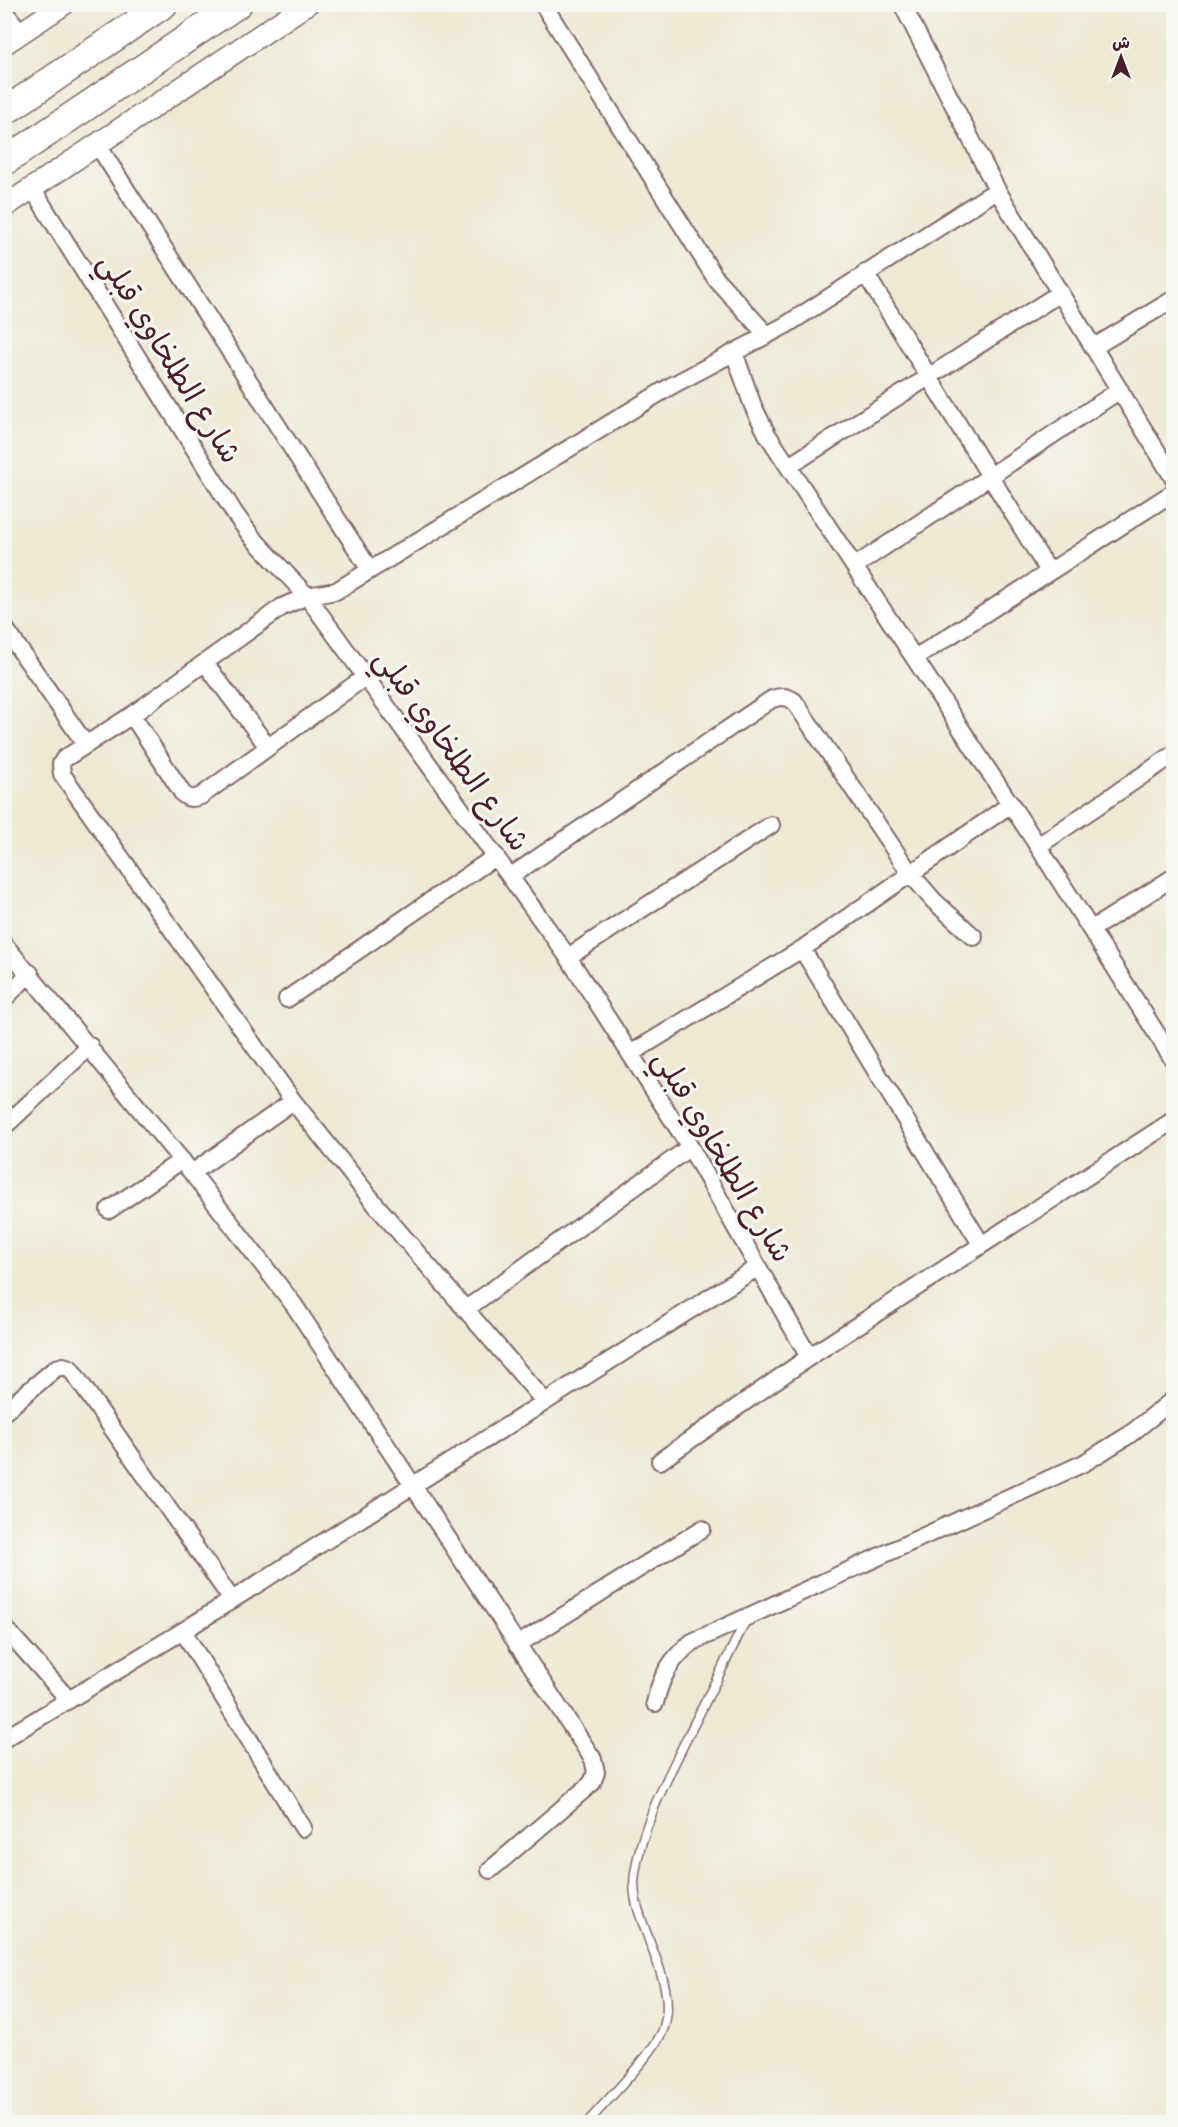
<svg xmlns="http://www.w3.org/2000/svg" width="1178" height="2127" viewBox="0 0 1178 2127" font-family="Caveat,'Playpen Sans Arabic',sans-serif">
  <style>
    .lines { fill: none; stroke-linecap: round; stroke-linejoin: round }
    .service-casing { stroke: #836666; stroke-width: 11 }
    .minor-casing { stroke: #836666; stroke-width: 20 }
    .tertiary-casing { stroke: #836666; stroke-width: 24 }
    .trunk-casing { stroke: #836666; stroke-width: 30 }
    .service { stroke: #fff; stroke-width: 8 }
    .minor { stroke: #fff; stroke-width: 16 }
    .tertiary { stroke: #fff; stroke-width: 21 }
    .trunk { stroke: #fff; stroke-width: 27 }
    .labels { text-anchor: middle; stroke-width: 6; stroke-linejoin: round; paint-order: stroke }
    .street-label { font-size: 30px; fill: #4a1f2b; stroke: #f6f6f2 }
  </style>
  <rect width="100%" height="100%" fill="#f6f6f2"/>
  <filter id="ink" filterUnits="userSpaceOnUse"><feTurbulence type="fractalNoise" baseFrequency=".0167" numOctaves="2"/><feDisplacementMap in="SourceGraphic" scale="12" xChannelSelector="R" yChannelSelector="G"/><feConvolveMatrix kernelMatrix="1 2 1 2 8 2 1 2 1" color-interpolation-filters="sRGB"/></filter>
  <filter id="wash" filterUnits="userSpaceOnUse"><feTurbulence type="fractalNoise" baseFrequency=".008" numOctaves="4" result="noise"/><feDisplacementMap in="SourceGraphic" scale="24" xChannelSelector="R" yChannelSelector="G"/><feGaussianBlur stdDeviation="1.35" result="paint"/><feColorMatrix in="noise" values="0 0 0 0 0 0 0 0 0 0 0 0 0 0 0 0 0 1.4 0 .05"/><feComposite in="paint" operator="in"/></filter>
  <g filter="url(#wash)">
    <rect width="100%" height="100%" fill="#eee9d3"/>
  </g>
  <g filter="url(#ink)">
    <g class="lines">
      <g class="service-casing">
        <path id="service" d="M588,2122C606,2101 657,2051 664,2027C673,1999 660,1969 650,1943C642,1919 631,1899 635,1873C642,1825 666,1781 687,1738C707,1699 727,1659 746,1620"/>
      </g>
      <g class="minor-casing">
        <path id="minor" d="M543,4L716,279L767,335
          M902,4L997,190L1174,479
          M4,11L21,33
          M97,144L370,570
          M32,188L235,514L252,537L307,596L568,957L690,1147L809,1357
          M865,273L1049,572
          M1094,347L1174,299
          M734,352L753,406L767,434L1038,846L1174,1061
          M789,466L1060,293
          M855,566L1120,390
          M4,627L86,745
          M915,658L1174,492
          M205,663L268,747
          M132,715L183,794C189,799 193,799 201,796L365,677
          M1038,846L1174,754
          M511,876L772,699C781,696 786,696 794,701L910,873L934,901L974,937
          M1092,929L1174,877
          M4,944L192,1173L294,1305L593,1759L596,1772L592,1783L490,1870
          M802,949L981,1244
          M568,957L771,825
          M4,999L30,973
          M287,999L496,856
          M630,1054L802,949L1011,804
          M4,1127L90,1046
          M192,1173L293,1101
          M109,1210L182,1160
          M466,1309L690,1147
          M545,1402L376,1205L293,1101L62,774L61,764L64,759L132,715L282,607L307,596L336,591L671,386L786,325L997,190
          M4,1412L56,1368L63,1366L70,1368L232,1600
          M660,1461L809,1357L1174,1120
          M4,1627L69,1700
          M183,1631L303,1828
          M517,1645L702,1529
          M655,1703C661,1676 671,1659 692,1642L1084,1463L1129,1435L1174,1399
          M4,1739L183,1631L758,1267"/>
      </g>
      <g class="tertiary-casing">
        <path id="tertiary" d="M4,44L64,4
          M4,207L307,4"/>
      </g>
      <g class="trunk-casing">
        <path id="trunk" d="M4,112L164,4
          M4,162L238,4"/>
      </g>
      <use href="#service" class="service"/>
      <use href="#minor" class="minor"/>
      <use href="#tertiary" class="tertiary"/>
      <use href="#trunk" class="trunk"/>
    </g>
  </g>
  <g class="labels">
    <g class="street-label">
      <text transform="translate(170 358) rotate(58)" y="10">شارع الطلخاوي قبلي</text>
      <text transform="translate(452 750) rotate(54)" y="10">شارع الطلخاوي قبلي</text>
      <text transform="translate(723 1156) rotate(59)" y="10">شارع الطلخاوي قبلي</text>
    </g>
  </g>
  <rect width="1178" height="2127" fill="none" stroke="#f6f6f2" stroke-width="24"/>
  <g transform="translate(1121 57)" stroke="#f6f6f2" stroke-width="4.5" paint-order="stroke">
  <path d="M0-4.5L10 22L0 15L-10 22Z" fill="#4a1f2b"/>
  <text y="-9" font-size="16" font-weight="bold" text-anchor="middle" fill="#4a1f2b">ش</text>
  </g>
</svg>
